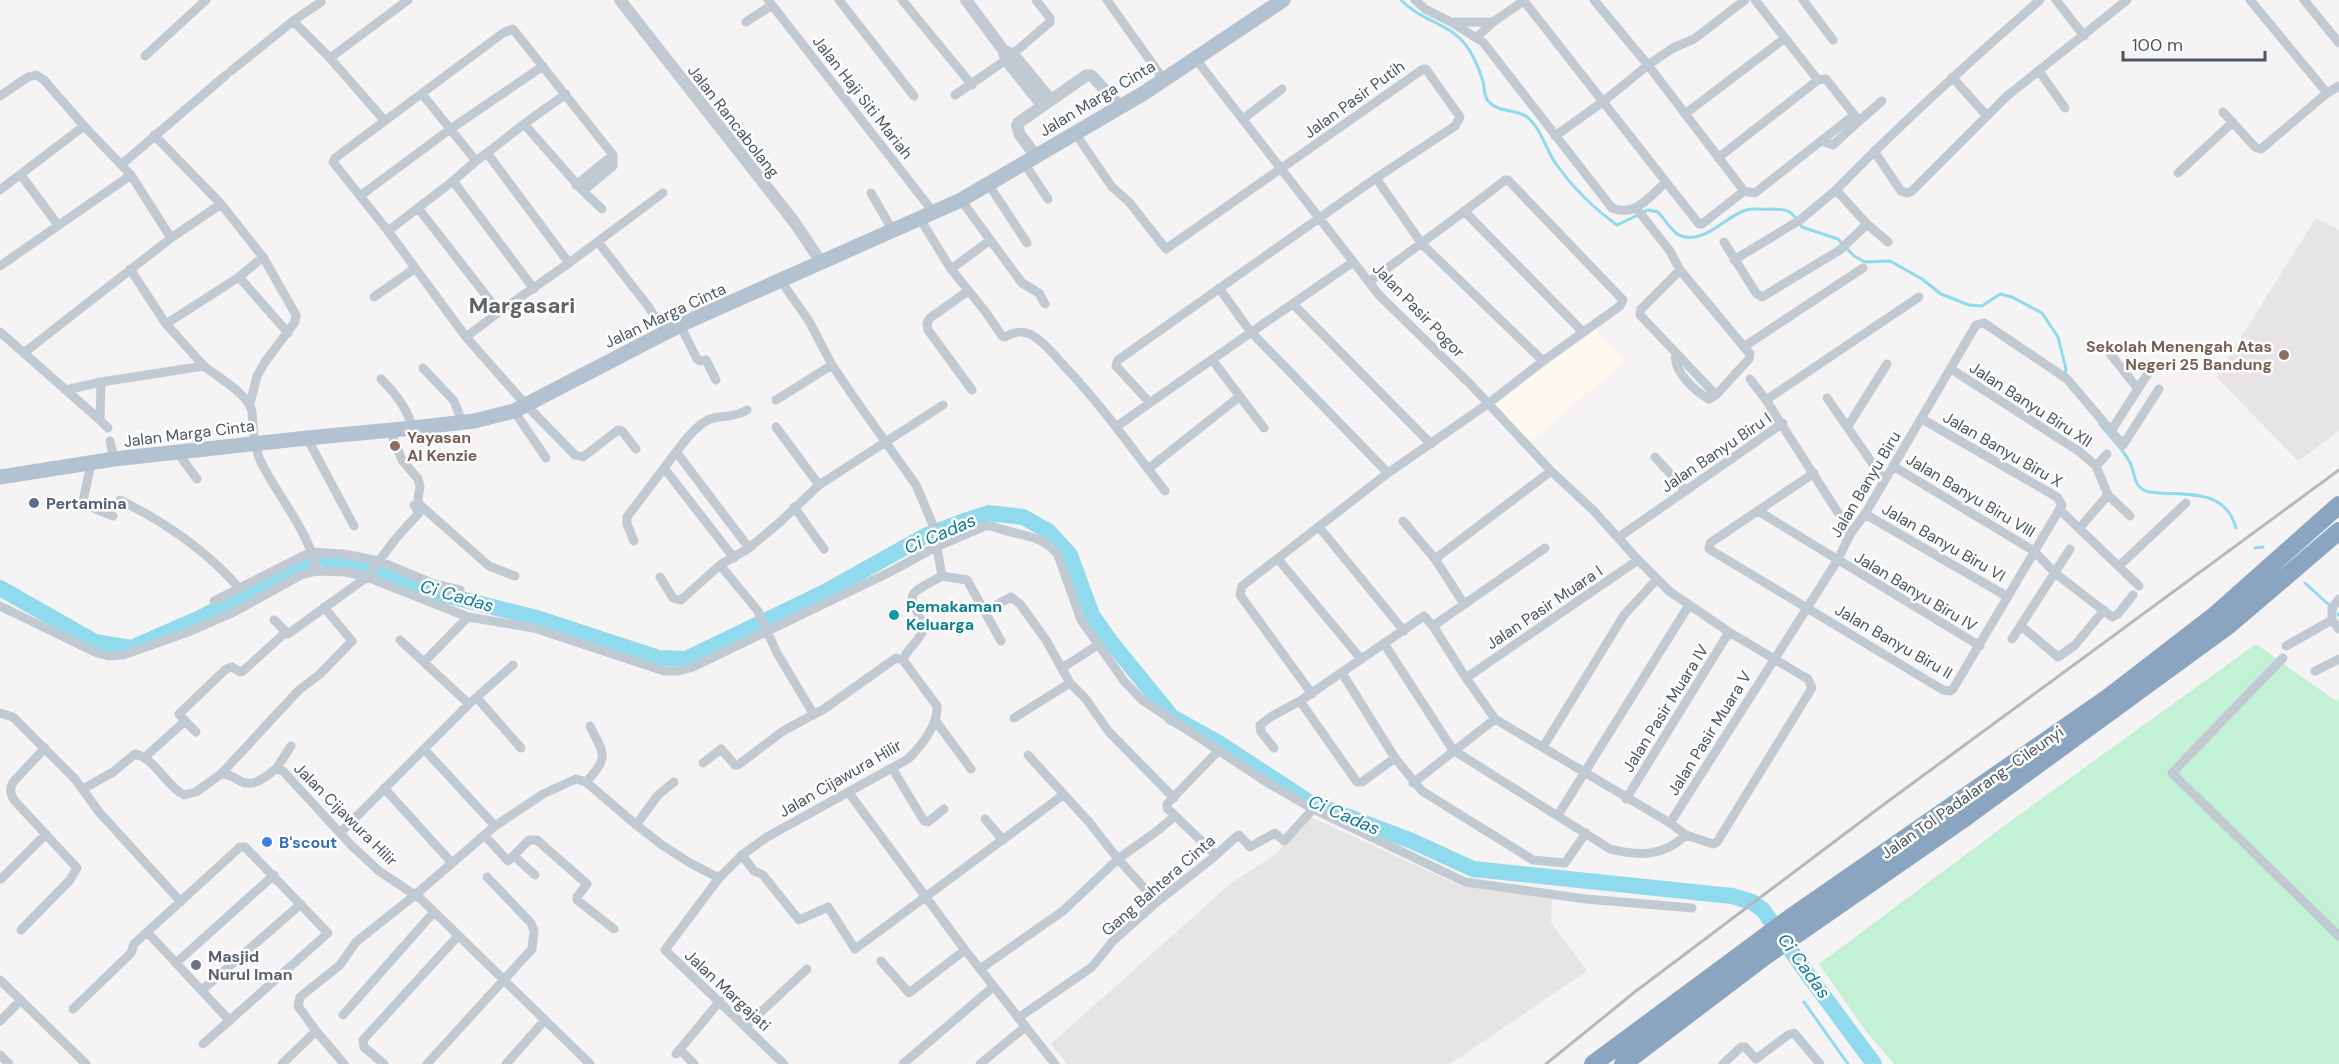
<svg xmlns="http://www.w3.org/2000/svg" width="2339" height="1064" viewBox="0 0 2339 1064" font-family="'DM Sans',sans-serif">
  <style>
    .commercial { fill: #fdf9ef }
    .education { fill: #e6e4e5 }
    .green { fill: #c3f1d5 }
    .lines { fill: none; stroke-linecap: round; stroke-linejoin: round }
    .stream { stroke: #90daee; stroke-width: 3 }
    .river { stroke: #90daee; stroke-width: 16 }
    .minor { stroke: #c1cad2; stroke-width: 9 }
    .tertiary { stroke: #c1cad2; stroke-width: 12 }
    .primary { stroke: #b3c2d1; stroke-width: 15 }
    .motorway { stroke: #8ba5c1; stroke-width: 18 }
    .rail { stroke: #b5b8bd; stroke-width: 3 }
    .education-dot { fill: #8d6e63; stroke: #fff; stroke-width: 2 }
    .service-dot { fill: #5c6f8a; stroke: #fff; stroke-width: 2 }
    .culture-dot { fill: #0f9aa8; stroke: #fff; stroke-width: 2 }
    .shop-dot { fill: #3f7fe0; stroke: #fff; stroke-width: 2 }
    .worship-dot { fill: #6b7280; stroke: #fff; stroke-width: 2 }
    .labels { text-anchor: middle; stroke-width: 5; stroke-linejoin: round; paint-order: stroke }
    .street-label { font-size: 16px; fill: #4a5661; stroke: #fff }
    .education-label { font-size: 16px; font-weight: bold; fill: #785e54; stroke: #fff; text-anchor: end }
    .service-label { font-size: 16px; font-weight: bold; fill: #4e5e75; stroke: #fff; text-anchor: start }
    .culture-label { font-size: 16px; font-weight: bold; fill: #0d838f; stroke: #fff; text-anchor: start }
    .shop-label { font-size: 16px; font-weight: bold; fill: #366cbe; stroke: #fff; text-anchor: start }
    .worship-label { font-size: 16px; font-weight: bold; fill: #5b616d; stroke: #fff; text-anchor: start }
    .water-label { font-size: 18px; font-style: italic; fill: #0c7c9b; stroke: #fff }
    .district-label { font-size: 22px; font-weight: bold; fill: #5f6368; stroke: #fff }
  </style>
  <rect width="100%" height="100%" fill="#f5f3f3"/>
  <path class="commercial" d="M1595,329L1625,361L1528,443L1495,404Z"/>
  <path class="education" d="M2316,218L2339,230V431L2298,461L2216,377Z
    M1311,817L1461,886L1552,897L1551,923L1587,971L1450,1064H1067L1051,1044L1230,884L1276,854Z"/>
  <path class="green" d="M2256,644L2336,701L2339,698V1064H1894L1865,1030L1819,964L2012,820Z"/>
  <g class="lines">
    <path class="stream" d="M1401,0C1420,20 1448,23 1465,44C1473,54 1479,69 1483,81C1485,89 1483,96 1489,102C1500,113 1516,109 1527,117C1541,128 1546,150 1556,164C1573,188 1593,208 1617,225L1638,215
      M1643,212L1648,210L1658,212C1664,218 1672,232 1679,235C1704,246 1724,217 1746,210C1753,208 1762,210 1769,209C1789,209 1791,210 1802,227L1838,239L1854,256L1865,262L1890,261L1922,279L1941,294L1969,305L1982,306L2000,294L2012,297L2042,313L2058,337L2066,369L2065,376
      M2100,424C2110,437 2125,450 2131,465C2135,474 2134,487 2146,491C2150,493 2156,492 2160,493C2192,495 2226,491 2236,528
      M2255,548L2263,547
      M2305,583L2328,604
      M2338,614L2339,615
      M1804,1002L1848,1064"/>
    <path class="river" d="M0,588L95,642L131,648L202,617L317,557L378,572L445,595L537,618L659,658L686,659L825,592L925,536L967,520L989,513L1023,517L1048,531L1070,555L1092,615L1111,642L1172,717L1217,742L1309,802L1412,841L1473,869L1732,896L1752,902L1763,910L1806,972L1874,1064"/>
    <path class="minor" d="M768,0L934,213
      M839,0L914,96
      M902,0L972,85
      M1107,0L1164,80
      M1415,0L1425,9L1451,22L1483,42L1612,208C1635,218 1650,196 1666,182
      M1594,0L1648,65L1744,191L1755,193L1854,115
      M1755,0L1818,80L1826,79L1859,121L1882,101
      M1803,0L1833,40
      M2056,0L2084,36
      M2250,0L2327,93
      M2304,0L2339,43
      M1524,1L1699,224H1702L1744,191
      M293,21L330,58L384,120
      M746,22L772,5
      M1451,22H1493
      M1477,37L1493,22L1525,0
      M145,56L206,0
      M330,58L408,0
      M1195,58L1379,295L1471,385L1551,471L1593,510L1638,560L1669,591L1729,632L1808,679L1812,688L1717,842L1713,844L1686,835L1670,823L1495,719L1466,678L1433,626L1424,616L1300,701L1357,782H1362L1395,758
      M231,71L293,21L321,2
      M2039,71L2065,108
      M1952,77L1987,116
      M566,94L524,124L583,191L613,166V155
      M955,95L1006,60L1050,22V18L1036,0
      M0,96L28,77L36,75L44,80L84,126L0,190
      M2223,112L2255,147L2261,149L2327,93L2339,86
      M1685,114L1785,38
      M1243,119L1282,89
      M84,126L131,175L171,238
      M1075,133L1112,187L1129,202L1166,249L1423,69H1426L1460,117L1455,126L1376,178L1118,360L1116,366L1150,403
      M154,135L221,204
      M1555,136L1604,101L1648,65L1673,48L1694,39L1745,0
      M1822,141L1833,145L1859,121
      M1874,151L1901,191L1907,193L1912,191L2007,96L2127,0
      M487,153L524,124
      M1718,158L1818,80
      M1024,163L1048,199
      M122,164L226,75
      M2178,173L2233,122
      M21,175L58,225
      M453,181L476,161
      M576,185L613,155L513,29L503,33L335,158L333,162L388,231L466,337L526,405L575,455L583,457L618,430L622,431L636,449
      M989,185L1027,243
      M583,191L602,209
      M871,193L893,231
      M360,196L449,130L543,66
      M961,200L1022,283L1039,293L1045,304
      M418,208L499,312L569,263L487,153L476,161L422,94
      M1636,208L1670,251L1680,270L1750,354L1749,359L1716,395L1640,315L1641,309L1680,270
      M1465,212L1583,332
      M920,219L951,269L985,311L1002,336L1005,337C1015,331 1024,330 1035,337C1047,345 1057,358 1067,369C1103,407 1133,450 1165,491
      M1867,224L1888,242
      M388,231L453,181L534,289
      M598,242L648,306L665,333
      M1724,242L1756,293L1762,297L1840,250L1867,224L1836,190C1901,123 1970,61 2040,0
      M1734,260L1800,220L1836,190
      M569,263L663,193
      M0,266L131,175
      M130,269L166,324L239,277L263,257L296,315L295,322L265,362L257,376L250,404
      M951,269L989,241
      M239,277L288,333
      M1369,282C1414,248 1461,215 1505,180H1508L1623,300L1620,306L1543,361L1422,244L1376,178
      M1219,288L1250,331L1388,473
      M968,291L930,318L927,323L928,330L972,390
      M374,297L414,269
      M1293,304L1431,444
      M166,324L204,366
      M680,325L697,359L700,361L706,360L716,380
      M0,332L100,420
      M466,337L499,312
      M1745,346L1863,268
      M2104,346L2138,389
      M25,352L171,238L221,204L263,257
      M1676,354C1672,371 1696,392 1709,399L1716,395
      M1213,361L1264,428
      M423,368L454,401L462,422
      M1951,369L2080,452L2096,466L2108,495L2083,524
      M381,379C396,394 406,407 413,428
      M1750,379L1766,400
      M101,382L204,366C219,378 246,392 252,411C253,427 254,448 261,462C279,498 308,530 317,571
      M66,390L101,382L100,420L108,428
      M1827,398L1884,480
      M776,400L832,365
      M514,411L546,458
      M1848,426L1887,364
      M776,427L819,485
      M1116,427C1194,371 1274,317 1353,262
      M390,431L402,460L418,479L420,487L418,498L419,504L489,566L515,576
      M2111,431L2149,372
      M307,438L354,526
      M110,441L114,459
      M177,452L197,479
      M677,453L749,548
      M1655,457L1686,491
      M91,464L83,501L91,507L113,516
      M1893,466L2034,551L2055,573L2112,617L2118,614L2133,595
      M2096,466L2107,454
      M664,468C675,454 694,425 710,419C723,415 734,418 747,410
      M1148,469L1239,397
      M1814,473L1710,543L1709,549L1943,690L1950,691L1953,689L2062,505L2057,497L1922,419
      M2108,495L2130,516
      M120,500C165,522 207,551 240,589
      M794,507L824,549
      M2060,510L2139,586
      M1758,511L1980,646
      M1865,514L2008,597
      M1403,521L1435,559
      M1319,527L1404,631
      M1851,533L1766,400L1919,297
      M1619,537L1783,423
      M634,541L627,524V517L664,468L734,558
      M1278,559L1361,659
      M720,565L758,611L777,653L814,715
      M2119,566L2186,503
      M942,576L967,580L1001,641
      M660,577L673,598L681,600L720,565L749,548L779,523L819,485L943,405
      M214,601L311,552L344,554L379,561L434,584L460,590
      M1464,604L1435,559L1551,471
      M0,606L97,653L109,656L123,655L191,631L234,612L301,575L317,571L346,572L367,577L468,617L534,628L664,671H679L693,667L890,572L936,547L985,526H992C1015,536 1042,533 1058,555L1081,620L1124,681L1142,700L1268,783L1315,810L1465,882L1586,899L1692,908
      M985,611L1011,597L1020,604L1046,640L1070,683L1085,698L1109,732L1174,798
      M274,620L286,632
      M2332,620V608L2339,599
      M1433,626L1545,548
      M2021,626L2058,657L2075,645L2104,610
      M2012,639L2070,549
      M400,640L469,704
      M1385,645L1453,750L1610,849C1639,856 1663,857 1686,835
      M2286,646L2332,620L2339,629
      M2283,658L2172,773L2339,936
      M424,662L468,617
      M1062,668L1098,645
      M2315,671L2339,659
      M1342,673L1395,758L1422,791L1533,860L1565,863L1586,833
      M1466,678L1638,560
      M1312,694L1240,595L1242,586L1388,473L1489,403L1543,361
      M477,698L521,748
      M0,713L13,717L75,779L99,812L181,902
      M1014,718L1070,683
      M935,720L971,769
      M185,721L196,732
      M1543,747L1624,615L1657,579
      M1274,748L1261,732L1260,725L1272,716L1300,701
      M424,749L495,826
      M1028,755L1089,822L1118,859L1157,902
      M144,758L185,721L179,714L226,669L232,667L240,672L243,671L286,632L288,634L367,577L397,537L419,513L414,505
      M703,763L721,749L735,765H738L783,731L824,709L896,658L903,660
      M892,768L924,821L928,822L944,809
      M276,769L291,746
      M221,774L299,690L320,674L352,641L324,607
      M586,782C610,757 604,755 590,726
      M1413,783L1495,719
      M384,788L452,863
      M83,789L113,772L135,754C155,758 166,786 184,795L196,792L221,774C229,774 233,777 240,781C254,788 265,777 276,769L283,771L351,845L379,871L421,899L590,1064
      M849,793L965,950L1055,1064
      M1626,799L1729,632
      M1558,815L1689,605
      M985,819L1003,840
      M1670,823L1837,561L1851,533L1865,514L1976,325L1984,323L2067,379L2123,445L2159,389
      M636,825L658,795L674,782
      M340,833L469,704L513,665
      M485,836L508,861L529,840H537L587,884L577,897V900L614,929
      M742,855L754,871L763,875L799,920L828,907L855,949L1063,795
      M1216,855L1167,808V804L1218,751
      M514,856L535,875
      M719,878L665,950L784,1064
      M1,879L46,834
      M21,930L70,880L77,868L14,800C10,793 9,788 14,781L45,748
      M148,933L230,1021
      M881,961L909,993L965,950
      M176,963L274,875
      M980,969L1063,911L1118,859L1157,831L1175,816
      M0,980L86,1064
      M202,990L301,904
      M73,1009L131,953L134,944L240,847H245L328,933L203,1044
      M343,1015L434,912
      M1018,1018L1092,967L1113,941L1157,902L1214,857L1237,836L1239,835L1250,847L1275,833L1284,841L1313,809
      M0,1021L21,1000
      M746,1026L807,969
      M676,1054L720,1001
      M684,1054L694,1064
      M0,1055L9,1064
      M282,1064L316,1031
      M344,1064L316,1031L298,1006L300,997L340,965L356,942L415,895L495,826L543,794L576,779L586,782L634,823L662,845L690,863L719,878L742,855L767,837L908,759C921,746 938,725 937,706L903,660C908,647 920,641 924,628C910,591 901,598 942,576L933,525L916,485L853,396L832,365L809,321L781,281
      M384,1064L364,1047L363,1040L457,937
      M427,1064L532,949L534,931L531,923L487,877
      M506,1064L545,1020
      M903,1064L993,987
      M980,1064L1025,1027
      M1723,1064L1741,1047H1745L1756,1059L1788,1035L1794,1033L1820,1064"/>
    <path class="tertiary" d="M620,0L795,223L821,262
      M966,0L1004,51L1006,60L1042,105
      M1004,51L1013,54L1050,99
      M1036,156L1020,135L1017,126L1018,123L1087,75L1092,76L1120,106"/>
    <path class="primary" d="M0,477L114,459L307,438L413,428L474,421L514,411L680,325L961,200L1144,93L1283,0"/>
    <path class="motorway" d="M1593,1064L1790,918L2109,697L2214,616L2339,505
      M1623,1064L1764,957L1966,817L2229,625L2339,531"/>
    <path class="rail" d="M1546,1064L1636,991L1883,805L2339,470"/>
  </g>
  <g class="education-dot">
    <circle cx="2284" cy="355" r="6"/>
    <circle cx="395" cy="446" r="6"/>
  </g>
  <circle class="service-dot" cx="34" cy="503" r="6"/>
  <circle class="culture-dot" cx="894" cy="615" r="6"/>
  <circle class="shop-dot" cx="267" cy="842" r="6"/>
  <circle class="worship-dot" cx="196" cy="965" r="6"/>
  <g class="labels">
    <g class="street-label">
      <text transform="translate(863 97) rotate(52)" y="6">Jalan Haji Siti Mariah</text>
      <text transform="translate(1097 98) rotate(-31)" y="6">Jalan Marga Cinta</text>
      <text transform="translate(1354 99) rotate(-36)" y="6">Jalan Pasir Putih</text>
      <text transform="translate(734 121) rotate(52)" y="6">Jalan Rancabolang</text>
      <text transform="translate(1419 310) rotate(46)" y="6">Jalan Pasir Pogor</text>
      <text transform="translate(665 315) rotate(-25)" y="6">Jalan Marga Cinta</text>
      <text transform="translate(2031 404) rotate(33)" y="6">Jalan Banyu Biru XII</text>
      <text transform="translate(189 433) rotate(-7)" y="6">Jalan Marga Cinta</text>
      <text transform="translate(2003 449) rotate(30)" y="6">Jalan Banyu Biru X</text>
      <text transform="translate(1716 452) rotate(-34)" y="6">Jalan Banyu Biru I</text>
      <text transform="translate(1865 484) rotate(-59)" y="6">Jalan Banyu Biru</text>
      <text transform="translate(1971 495) rotate(31)" y="6">Jalan Banyu Biru VIII</text>
      <text transform="translate(1944 542) rotate(30)" y="6">Jalan Banyu Biru VI</text>
      <text transform="translate(1916 591) rotate(31)" y="6">Jalan Banyu Biru IV</text>
      <text transform="translate(1544 607) rotate(-34)" y="6">Jalan Pasir Muara I</text>
      <text transform="translate(1894 641) rotate(30)" y="6">Jalan Banyu Biru II</text>
      <text transform="translate(1665 708) rotate(-58)" y="6">Jalan Pasir Muara IV</text>
      <text transform="translate(1709 733) rotate(-58)" y="6">Jalan Pasir Muara V</text>
      <text transform="translate(840 778) rotate(-30)" y="6">Jalan Cijawura Hilir</text>
      <text transform="translate(1972 792) rotate(-35)" y="6">Jalan Tol Padalarang–Cileunyi</text>
      <text transform="translate(346 814) rotate(45)" y="6">Jalan Cijawura Hilir</text>
      <text transform="translate(1158 885) rotate(-41)" y="6">Gang Bahtera Cinta</text>
      <text transform="translate(728 990) rotate(43)" y="6">Jalan Margajati</text>
    </g>
    <g class="education-label">
      <text x="2272" y="352">Sekolah Menengah Atas<tspan x="2272" dy="18">Negeri 25 Bandung</tspan></text>
      <text x="407" y="443" text-anchor="start">Yayasan<tspan x="407" dy="18">Al Kenzie</tspan></text>
    </g>
    <g class="service-label">
      <text x="46" y="509">Pertamina</text>
    </g>
    <g class="culture-label">
      <text x="906" y="612">Pemakaman<tspan x="906" dy="18">Keluarga</tspan></text>
    </g>
    <g class="shop-label">
      <text x="279" y="848">B'scout</text>
    </g>
    <g class="worship-label">
      <text x="208" y="962">Masjid<tspan x="208" dy="18">Nurul Iman</tspan></text>
    </g>
    <g class="water-label">
      <text transform="translate(940 534) rotate(-23)" y="6">Ci Cadas</text>
      <text transform="translate(457 596) rotate(16)" y="6">Ci Cadas</text>
      <text transform="translate(1344 815) rotate(23)" y="6">Ci Cadas</text>
      <text transform="translate(1804 966) rotate(54)" y="6">Ci Cadas</text>
    </g>
    <g class="district-label">
      <text x="522" y="313">Margasari</text>
    </g>
  </g>
  <path d="M2123 51v9h142v-9" fill="none" stroke="#4a5661" stroke-width="3"/>
  <text x="2132" y="51" font-size="18" fill="#4a5661" stroke="#ffffff" stroke-width="4.5" paint-order="stroke">100 m</text>
</svg>
